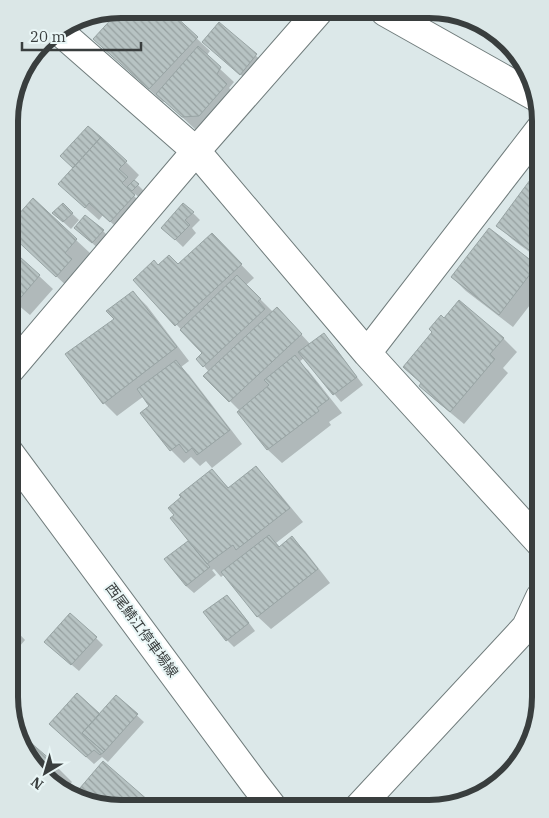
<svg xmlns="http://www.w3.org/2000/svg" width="549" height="818" viewBox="0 0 549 818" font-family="'IBM Plex Serif','Noto Sans JP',serif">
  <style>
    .shadow { fill: #0003 }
    .building { fill: url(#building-back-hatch); stroke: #98a4a4 }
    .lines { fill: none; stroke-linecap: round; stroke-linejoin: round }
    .minor-casing { stroke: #707c7c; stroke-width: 30 }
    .secondary-casing { stroke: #707c7c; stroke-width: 30 }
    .minor { stroke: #fff; stroke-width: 28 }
    .secondary { stroke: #fff; stroke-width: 28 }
    .labels { text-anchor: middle; stroke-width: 4; stroke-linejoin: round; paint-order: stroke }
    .street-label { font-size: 14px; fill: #393e3e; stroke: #e9f6f6 }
    .rim { fill: none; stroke: #393e3e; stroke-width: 6 }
  </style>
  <defs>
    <pattern id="building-back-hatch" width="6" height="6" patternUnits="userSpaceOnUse" patternTransform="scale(1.25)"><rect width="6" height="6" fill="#b7c3c3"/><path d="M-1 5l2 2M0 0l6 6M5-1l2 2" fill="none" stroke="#96a0a0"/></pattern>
  </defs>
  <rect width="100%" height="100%" fill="#dce8e9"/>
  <path class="shadow" d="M166,14H171L210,51L206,56L234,82L229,88L240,99L196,130L165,101L163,102L108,52L158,22Z
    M219,24L263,62L248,81L211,49Z
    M126,162L139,175L134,181L145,192L140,198L135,194L133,195L147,209L124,234L103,215L99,220L73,197Z
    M531,181L540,189V260L512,239L498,226Z
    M33,200L90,253L78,267L84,274L70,289L10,233V226Z
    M63,205L79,220L71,229L61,220Z
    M193,213L200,220L192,228L196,233L183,247L163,228Z
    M75,228L103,231L110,238L100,250Z
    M490,229L540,270V292L513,327L466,291L452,277Z
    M225,248L254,278L246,285L273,312L290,322L310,344L324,335L331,342L363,385L341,402L304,358L299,362L308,370L342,413L329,422L331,425L282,463L268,450L239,412L240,411L205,376L209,372L204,366L203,353L135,280L159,267L178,266Z
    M10,249L53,289L30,315L11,299L9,300Z
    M133,292L147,306L189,361L181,367L189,375L242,444L212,468L206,461L200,466L191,457L184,463L171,450L151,406L144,396L117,416L104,403L115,319Z
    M459,301L504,339L517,352L503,368L508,373L464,424L434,399L421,386L422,384L404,367Z
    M256,467L269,481L303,522L276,543L281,548L292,538L305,551L330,583L271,629L257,616L225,574L221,577L214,569L212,570L216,575L194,593L186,586L212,471L229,488Z
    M227,596L234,603L255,631L234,647L227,640Z
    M9,623L25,640L9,659Z
    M96,638L103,645L79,671L53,649Z
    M9,687L14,692L10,697L17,704L11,711L9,698Z
    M117,697L144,722L108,762L102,757L94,764L57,731L100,716Z
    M13,719L26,732L22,737L58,768L72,782L64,791L52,786L17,741Z
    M103,763L156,808H105L75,796Z"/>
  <path class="building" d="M116,14H151L158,20L164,14H173L198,37L149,89L93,39Z
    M219,22L257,54L240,75L202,42Z
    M198,46L221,67L217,74L227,84L199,116L182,117L156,94Z
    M88,126L101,137L73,168L60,156Z
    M101,137L127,161L119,169L128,177L122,183L135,195L110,222L89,203L85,208L58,184Z
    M134,180L139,184L132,191L127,187Z
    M530,180L540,187V258L496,226Z
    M33,198L77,239L65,253L72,259L56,277L10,234V224Z
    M63,203L73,213L63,222L52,213Z
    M183,203L194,212L185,220L190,225L175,240L161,228Z
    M85,215L104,230L92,243L74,228Z
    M489,228L537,265L499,315L451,277Z
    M212,233L242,264L175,326L133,280L154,260L158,265L169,255L178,264Z
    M10,248L40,275L16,303L9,298Z
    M237,275L261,299L258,301L265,309L203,367L196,359L202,353L180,330Z
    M133,291L177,347L103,404L65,354L114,319L106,311Z
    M459,300L504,338L490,354L495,359L450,412L419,386L421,383L403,367L432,332L429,329L441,315L444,318Z
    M277,307L302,334L229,402L203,376Z
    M540,329V342L534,337Z
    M324,333L357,377L333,395L298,352Z
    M295,355L329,399L317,408L319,411L267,450L237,412L269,385L264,380Z
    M176,360L230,430L197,455L192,448L186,453L179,444L170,451L140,413L149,406L137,389Z
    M256,466L290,508L236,550L233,545L207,564L170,518L174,515L168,508L181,497L179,495L212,469L228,488Z
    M269,535L279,547L292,536L318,569L257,617L221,572Z
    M188,541L210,567L186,586L164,559Z
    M227,595L249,623L226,641L203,612Z
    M70,613L97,637L71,665L44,642Z
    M77,693L100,714L82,733L104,752L100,755L94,750L86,757L49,724Z
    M116,695L138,714L104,752L82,733Z
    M23,736L59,767L48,780L18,741Z
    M103,761L157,808H105L74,795Z"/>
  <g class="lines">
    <g class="minor-casing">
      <path id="minor" d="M385,12L536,97
        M58,30L196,151L367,353L540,543
        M367,353L540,129
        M9,371L196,151L318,12
        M357,809L526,627L540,597"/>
    </g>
    <g class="secondary-casing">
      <path id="secondary" d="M9,452L254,783L274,809"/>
    </g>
    <use href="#minor" class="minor"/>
    <use href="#secondary" class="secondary"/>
  </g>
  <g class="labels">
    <g class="street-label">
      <text transform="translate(142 630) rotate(54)" y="5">西尾鯖江停車場線</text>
    </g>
  </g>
  <path d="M0 0H549V818H0ZM121 18H429A103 103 0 0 1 532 121V697A103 103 0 0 1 429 800H121A103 103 0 0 1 18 697V121A103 103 0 0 1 121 18Z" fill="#dbe7e7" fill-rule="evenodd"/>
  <path class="rim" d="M121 18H429A103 103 0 0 1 532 121V697A103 103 0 0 1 429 800H121A103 103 0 0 1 18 697V121A103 103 0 0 1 121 18Z"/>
  <g transform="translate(45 773) rotate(218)" stroke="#e9f6f6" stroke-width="4" paint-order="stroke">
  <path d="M0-4L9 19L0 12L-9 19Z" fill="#393e3e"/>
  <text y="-8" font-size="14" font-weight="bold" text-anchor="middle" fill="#393e3e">N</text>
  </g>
  <path d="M22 42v8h119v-8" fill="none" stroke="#393e3e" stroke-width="2.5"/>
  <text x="30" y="42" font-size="15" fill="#393e3e" stroke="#e9f6f6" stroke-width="4" paint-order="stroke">20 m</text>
</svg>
